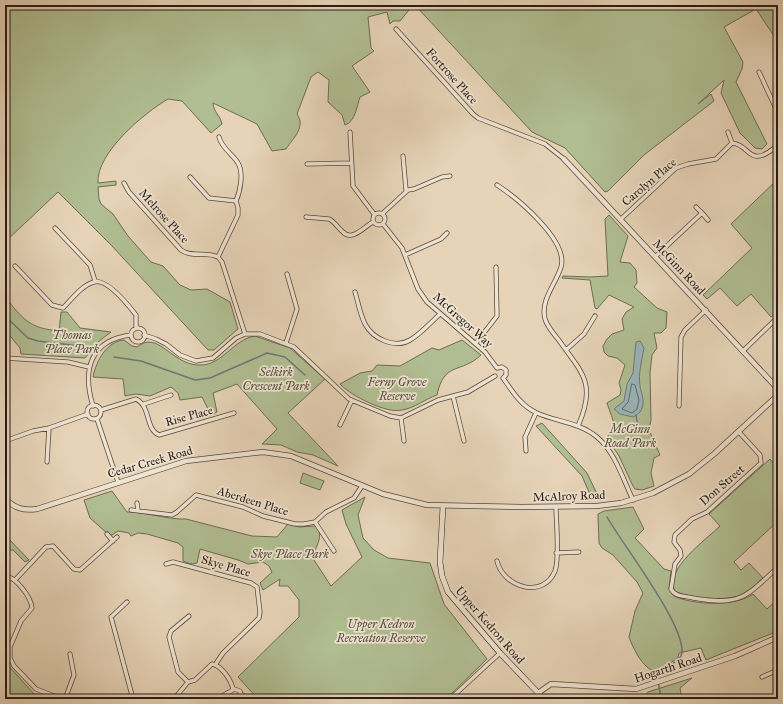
<svg xmlns="http://www.w3.org/2000/svg" width="783" height="704" viewBox="0 0 783 704" font-family="'IM FELL Great Primer',serif">
  <style>
    .green { fill: #b1be93; stroke: #6c6d54 }
    .water { fill: #9bb5ba; stroke: #6d7878 }
    .lines { fill: none; stroke-linecap: round; stroke-linejoin: round }
    .shore { stroke: #616867; stroke-width: 1 }
    .stream { stroke: #6d7878; stroke-width: 1.5 }
    .minor-casing { stroke: #574a3d; stroke-width: 5 }
    .tertiary-casing { stroke: #574a3d; stroke-width: 6 }
    .secondary-casing { stroke: #271c14; stroke-width: 6 }
    .minor { stroke: #efe3d1; stroke-width: 3.5 }
    .tertiary { stroke: #efe3d1; stroke-width: 4.5 }
    .secondary { stroke: #efe3d1; stroke-width: 5 }
    .labels { text-anchor: middle; stroke-width: 3.5; stroke-linejoin: round; paint-order: stroke }
    .street-label { font-size: 12px; fill: #271c14; stroke: #efe3d1 }
    .park-label { font-size: 12px; font-style: italic; fill: #504d3a; stroke: #efe3d1 }
  </style>
  <rect width="100%" height="100%" fill="#e7d4b8"/>
  <filter id="stains"><feTurbulence type="fractalNoise" baseFrequency=".005" numOctaves="4"/><feColorMatrix values="0 0 0 0 .2 0 0 0 0 .09 0 0 0 0 .02 0 0 0 .5 -.17"/></filter>
  <radialGradient id="worn" r=".72"><stop offset=".6" stop-color="#630" stop-opacity="0"/><stop offset="1" stop-color="#630" stop-opacity=".3"/></radialGradient>
  <path class="green" d="M5,5H413L400,21H393L390,24L387,12L368,17L371,48L374,51L352,66L370,92L360,97C357,106 355,122 345,125L342,115L328,102L329,80L318,72L311,77L297,114C306,127 294,137 286,149L272,151L257,124L213,103C214,113 220,115 222,124L211,133L182,101L168,99C144,113 96,153 98,183L116,181V185L98,187L99,199L101,204L113,214L128,236L151,262L163,266L180,285L191,290L207,289L230,302L238,329L214,350H208L112,246L58,192L5,242Z
    M415,5H778V42L756,9L724,27L743,62L742,69L736,82L767,144L762,149L755,148L740,133L721,93L724,80L698,104L711,94L714,101L644,155L608,191L605,192L565,148L532,132Z
    M778,179V311L771,317L751,294L737,306L720,288L707,299L703,295L752,248L731,224Z
    M609,215L628,236L620,262L630,263L636,270L637,283L634,287L657,308L667,312L666,328L661,333H654L657,348L652,355L650,373L651,420L649,430L660,455L654,458L651,473L654,486L642,490L635,489L633,486L619,456L607,438L614,423L607,403L620,395L621,390L619,383L625,365L617,358L608,356L604,352L603,346L607,339L612,334L624,330L622,319L626,312L634,307L609,295L597,309L595,308L590,280L562,278L563,276L590,277L608,276L605,219Z
    M5,297C24,320 29,328 59,331L61,312H67L80,328L111,332L98,342L85,358L21,354L20,348L5,330Z
    M255,336L290,348L325,379L288,413L338,466L313,455L297,452L281,445L262,444L277,429L237,384L213,393L217,412L211,415L202,397L180,400L178,393L171,387L150,396L136,394L125,396L123,379L93,377C96,361 107,341 124,340L132,346L137,347C140,345 144,342 148,342C165,342 177,366 201,365C222,365 234,339 255,336Z
    M462,340L481,355C461,374 444,361 437,395C425,399 415,408 402,410C387,414 351,396 340,384L360,373L372,371L377,365L400,366L432,348L439,350Z
    M542,423L587,473L599,498L592,499L582,476L536,426Z
    M770,459L774,464L777,462L778,487L776,490L778,492V521L734,562L741,570L749,563L763,578C757,583 752,589 746,593C731,602 690,599 675,591C663,570 707,539 720,526L709,514Z
    M303,473L324,481L320,490L300,483Z
    M112,491L127,512C147,512 169,520 186,519L252,536L277,537L288,524L299,527L315,526C325,534 316,547 312,557L331,586L362,557L346,524L342,510L365,497L358,515L363,538L374,550L388,558L430,563L444,604L487,659L446,699H258L238,677L299,617V600L288,586H279L280,579L263,590L260,583L272,572L269,566L263,562L248,564L238,560L200,549L197,563L191,564L183,561V547L178,543L147,534L138,533L131,536L129,533L118,531L112,535H109L90,518L84,500Z
    M633,507L644,529L635,538L664,569L671,571L669,588L674,596C693,605 735,607 753,594L767,609L778,599V631L706,660L701,648L679,653L678,658L656,672C643,669 633,648 629,637L635,611L643,593L637,582L613,555L602,548L599,543L598,514L604,511Z
    M5,535L29,560L25,562L13,550H5Z
    M5,650L7,664L34,694L49,699H8L5,696Z
    M692,678L680,688L681,694L697,699H641L648,692Z"/>
  <path class="water" d="M640,341L644,348C642,360 638,373 640,386C641,393 645,400 642,408C641,412 637,415 633,417L620,414L614,409L624,401L627,384L633,373L636,342Z"/>
  <g class="lines">
    <path class="shore" d="M632,384L635,385L639,400L637,409L632,413L622,409L628,402Z"/>
    <path class="stream" d="M5,316L28,338L38,341L88,347
      M114,357L141,361L195,380L210,378L267,353L285,357L305,375
      M636,415L639,433
      M607,517C620,541 691,632 681,656C677,663 663,669 657,674L661,699"/>
    <g class="minor-casing">
      <path id="minor" d="M396,29L473,114L478,118L545,144L564,159
        M759,72L778,113
        M350,132L353,186L374,214
        M728,132L732,143
        M219,137C222,149 233,154 238,163C244,173 240,192 236,201L238,208V215L218,257L222,262L245,334
        M403,156L406,190
        M307,164L351,163
        M190,177L209,198L236,201
        M124,183L129,192L181,250C192,258 206,251 218,257
        M497,185C517,198 569,241 561,267C556,284 540,300 545,319C547,326 553,333 558,339C582,373 597,383 578,426
        M373 219a6 6 0 1 1 12 0a6 6 0 1 1-12 0Z
        M702,213L708,220
        M382,214L408,190L414,189L442,177L450,176
        M306,217L329,219C335,222 338,228 343,232C352,242 365,226 373,222
        M621,219L676,168L688,164L716,159L732,143C751,144 748,171 778,145
        M383,224L402,248L418,289L427,302L485,352L497,368
        M55,228L90,265L95,281
        M405,255L441,239L447,233
        M656,256L702,213L696,207
        M15,266L52,305L63,308C71,300 82,285 94,282C107,278 129,306 136,315V328
        M355,292C358,302 360,314 365,324C373,339 395,349 410,340C421,334 431,322 440,314
        M131 335a7 7 0 1 1 14 0a7 7 0 1 1-14 0Z
        M144,335L156,339L166,344L180,355L196,361L213,358L236,338L245,334H260L294,347L349,399L390,416L401,418L438,400L468,392L495,376
        M286,343L297,309L287,274
        M476,343L497,316L496,267
        M566,350L584,334L595,316
        M743,351L778,317
        M5,358L68,362L89,367
        M497,368L502,367L506,370V375L503,378
        M503,378C513,392 521,406 537,413C557,422 579,422 597,437C615,452 623,479 633,500
        M453,396L464,441
        M144,404L171,395
        M87 412a7 7 0 1 1 14 0a7 7 0 1 1-14 0Z
        M93,406C82,370 90,340 131,335
        M679,406L681,337L685,330L706,310
        M101,410L136,399C151,406 145,429 159,435L234,413
        M401,418L404,441
        M97,419L118,482
        M340,425L352,400
        M738,431L760,455L761,463L707,512L692,519L675,535L674,542L680,550L681,556L675,564L671,589C675,597 685,596 693,598C740,606 745,598 778,567
        M5,441L33,431L49,428
        M526,451L525,437L536,413
        M47,462L49,428L88,414
        M137,503L138,510
        M131,510L172,515L177,512L196,495L243,507L263,516L295,524H304L315,522L326,512L354,498L362,486
        M315,522L334,551
        M107,534L113,541
        M556,553L579,552
        M497,561C503,587 543,600 555,571C560,558 556,522 556,507
        M166,564L173,562L251,583L257,587L260,612L259,618L223,653L215,665
        M5,576C16,577 31,597 32,608L21,621L10,647V658L14,666L36,689L62,699
        M15,580L46,547L53,546L74,569L80,570L117,537
        M127,602L111,617L133,699
        M762,677L778,670
        M188,682L178,672L169,637L171,631L189,616
        M241,694L249,699
        M65,699L74,675L70,654
        M174,699L188,682L195,680L212,664C222,666 231,680 233,689
        M218,699L227,693
        M227,699L228,693L234,689L240,691L241,699
        M450,699L500,653"/>
    </g>
    <g class="tertiary-casing">
      <path id="tertiary" d="M564,159L778,389
        M5,499C15,508 23,511 37,509L186,461L263,452L291,456L383,494L427,505L522,507L597,506L621,503L653,493L689,474L714,454L778,395
        M538,693L551,684L636,689L735,656L778,637"/>
    </g>
    <g class="secondary-casing">
      <path id="secondary" d="M443,506L440,562L442,576L448,592L500,653L544,699"/>
    </g>
    <use href="#minor" class="minor"/>
    <use href="#tertiary" class="tertiary"/>
    <use href="#secondary" class="secondary"/>
  </g>
  <g class="labels">
    <g class="street-label">
      <text transform="translate(452 76) rotate(48)" y="4">Fortrose Place</text>
      <text transform="translate(649 182) rotate(-40)" y="4">Carolyn Place</text>
      <text transform="translate(164 216) rotate(48)" y="4">Melrose Place</text>
      <text transform="translate(679 267) rotate(47)" y="4">McGinn Road</text>
      <text transform="translate(463 320) rotate(42)" y="4">McGregor Way</text>
      <text transform="translate(189 416) rotate(-15)" y="4">Rise Place</text>
      <text transform="translate(150 462) rotate(-16)" y="4">Cedar Creek Road</text>
      <text transform="translate(722 485) rotate(-41)" y="4">Don Street</text>
      <text transform="translate(569 496) rotate(-2)" y="4">McAlroy Road</text>
      <text transform="translate(253 501) rotate(17)" y="4">Aberdeen Place</text>
      <text transform="translate(226 566) rotate(16)" y="4">Skye Place</text>
      <text transform="translate(490 625) rotate(49)" y="4">Upper Kedron Road</text>
      <text transform="translate(668 668) rotate(-18)" y="4">Hogarth Road</text>
    </g>
    <g class="park-label">
      <text x="72" y="339">Thomas<tspan x="72" dy="14">Place Park</tspan></text>
      <text x="276" y="376">Selkirk<tspan x="276" dy="14">Crescent Park</tspan></text>
      <text x="397" y="386">Ferny Grove<tspan x="397" dy="14">Reserve</tspan></text>
      <text x="630" y="433">McGinn<tspan x="630" dy="14">Road Park</tspan></text>
      <text x="290" y="558">Skye Place Park</text>
      <text x="381" y="628">Upper Kedron<tspan x="381" dy="14">Recreation Reserve</tspan></text>
    </g>
  </g>
  <rect width="783" height="704" fill="none" stroke="#e7d4b8" stroke-width="20"/>
  <rect x="6" y="6" width="771" height="692" fill="none" stroke="#271c14" stroke-width="2"/>
  <rect x="10" y="10" width="763" height="684" fill="none" stroke="#271c14"/>
  <rect width="100%" height="100%" filter="url(#stains)"/>
  <rect width="100%" height="100%" fill="url(#worn)"/>
</svg>
